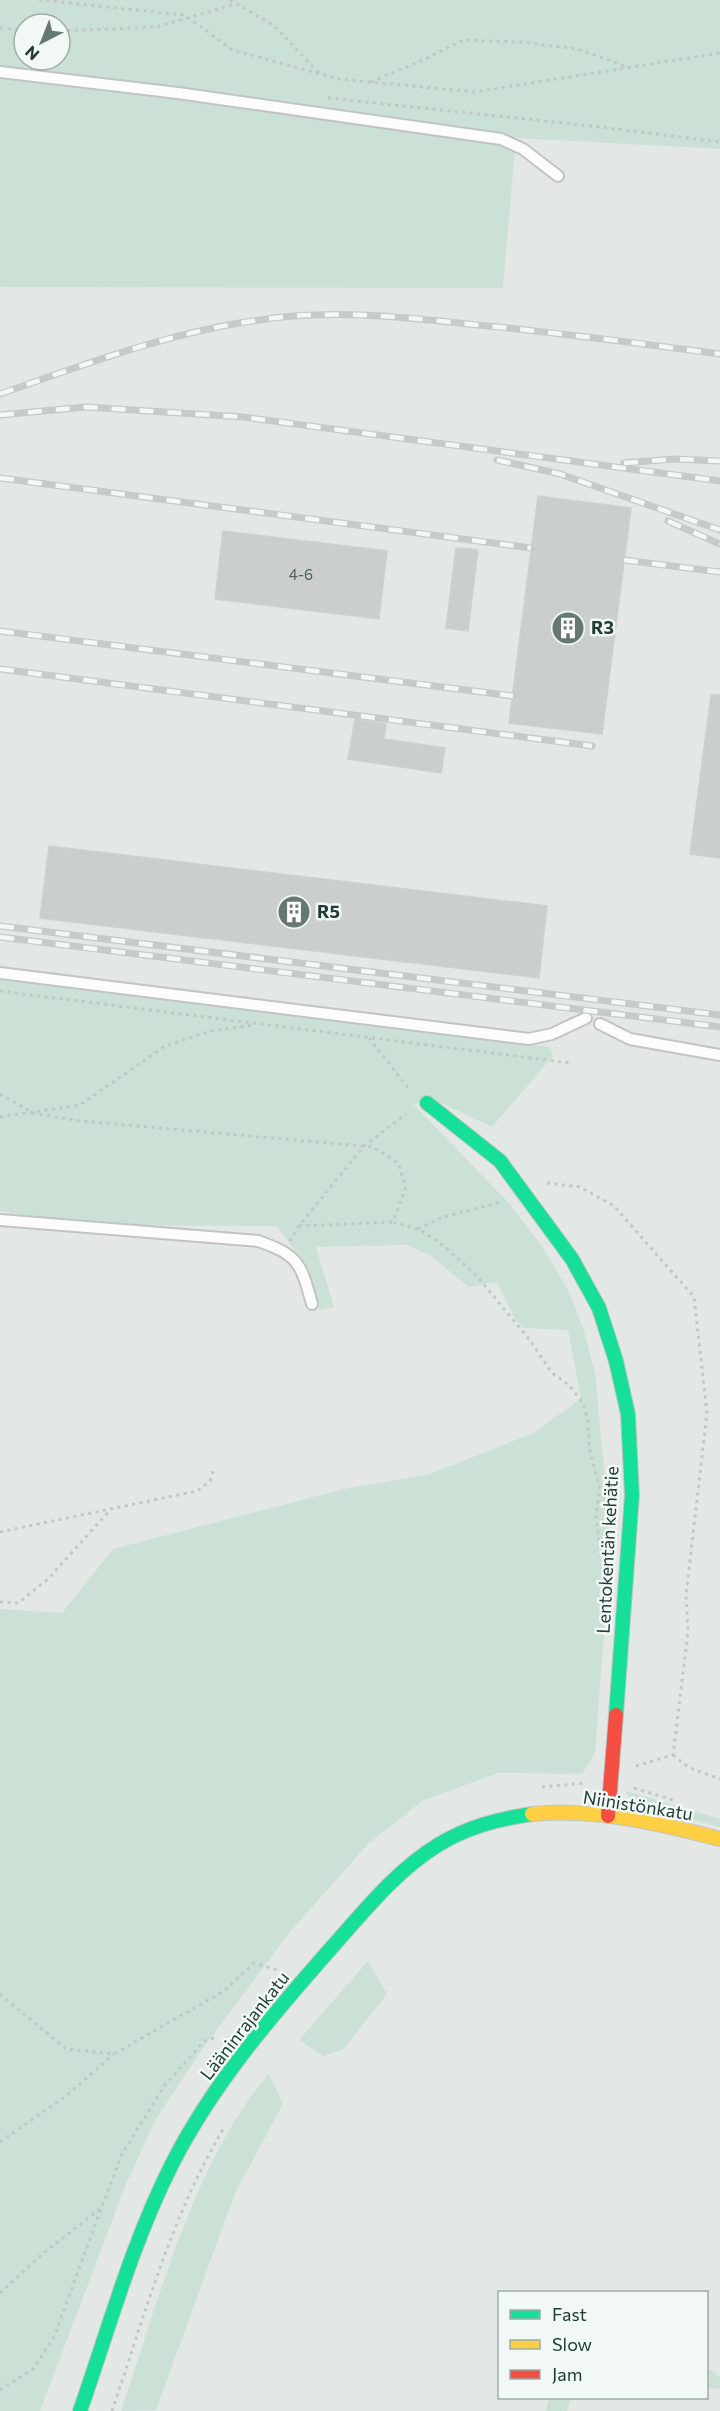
<svg xmlns="http://www.w3.org/2000/svg" width="720" height="2411" viewBox="0 0 720 2411" font-family="Commissioner,sans-serif">
  <style>
    .green { fill: #cce1d5; fill-rule: evenodd }
    .building { fill: #cacfce; stroke: #ccd1cf; stroke-width: 1.5 }
    .lines { fill: none; stroke-linecap: round; stroke-linejoin: round }
    .lane-casing { stroke: #c0c5c3; stroke-width: 14 }
    .fast-casing { stroke: #bfc6c4; stroke-width: 16 }
    .slow-casing { stroke: #bfc6c4; stroke-width: 16 }
    .jam-casing { stroke: #bfc6c4; stroke-width: 16 }
    .path { stroke: #c0c8c6; stroke-width: 3; stroke-dasharray: 3 4.5; stroke-linecap: butt }
    .lane { stroke: #fbfcfb; stroke-width: 10 }
    .fast { stroke: #16e098; stroke-width: 14 }
    .slow { stroke: #ffcf43; stroke-width: 14 }
    .jam { stroke: #f24e42; stroke-width: 14 }
    .rail-casing { stroke: #c6cac9; stroke-width: 7 }
    .rail { stroke: #f1f8f5; stroke-width: 4.5; stroke-dasharray: 14; stroke-linecap: butt }
    .labels { text-anchor: middle; stroke-width: 5; stroke-linejoin: round; paint-order: stroke }
    .number-label { font-size: 15px; fill: #4c615e }
    .poi-label { font-size: 18px; font-weight: bold; fill: #213b37; stroke: #f1f8f5; text-anchor: start }
    .street-label { font-size: 18px; fill: #213b37; stroke: #f1f8f5 }
  </style>
  <rect width="100%" height="100%" fill="#e3e8e6"/>
  <path class="green" d="M0,0H720V149L516,138L503,288L0,287ZM24,24H60V60H24Z
    M0,979L550,1047L553,1056L492,1127L429,1097L414,1105L508,1202L541,1245L569,1292L584,1331L595,1373L611,1541L595,1753L582,1774L498,1773L422,1801L368,1844L289,1933L199,2054L156,2119L126,2184L40,2411H0V1609L62,1613L113,1549L344,1489L430,1474L533,1433L581,1399L568,1330L524,1328L515,1319L497,1282L469,1287L431,1256L407,1245L316,1247L334,1307L320,1310L301,1259L277,1226L83,1225L0,1211Z
    M625,1792H631L720,1819V1827L635,1804Z
    M368,1961L387,1994L344,2049L323,2056L299,2040Z
    M269,2074L283,2104L235,2193L156,2410L121,2411C157,2305 195,2158 269,2074Z
    M707,2368L720,2377V2389L707,2388Z
    M549,2398H571L567,2411H546Z"/>
  <path class="building" d="M538,496L631,508L602,734L509,723Z
    M223,531L387,551L379,619L215,599Z
    M456,548L478,550L468,631L446,628Z
    M711,695H720V858L690,854Z
    M355,719L386,724L384,739L445,748L441,773L348,759Z
    M49,846L547,906L539,978L40,918Z"/>
  <g class="lines">
    <g class="lane-casing">
      <path id="lane" d="M0,72L178,93L501,139L523,149L558,176
        M0,973L529,1039L552,1034L586,1018
        M600,1024L630,1039L720,1055
        M0,1220L258,1241C299,1255 301,1264 312,1304"/>
    </g>
    <g class="fast-casing">
      <path id="fast" d="M427,1103L500,1161L572,1259L599,1308L616,1361L628,1414L632,1495L616,1715
        M80,2411C109,2328 132,2243 172,2164C213,2083 274,2013 333,1946C365,1910 397,1870 438,1845C467,1827 498,1819 532,1814"/>
    </g>
    <g class="slow-casing">
      <path id="slow" d="M532,1814C595,1808 659,1823 720,1839"/>
    </g>
    <g class="jam-casing">
      <path id="jam" d="M608,1816L616,1715"/>
    </g>
    <path class="path" d="M39,0L185,15L232,50L339,79L475,92L720,53
      M230,0L273,25L320,74
      M0,28L24,30
      M60,31L156,27L236,4
      M371,82L425,59L463,40L520,42L578,49L630,68
      M328,98L592,126L720,142
      M0,991L571,1063
      M369,1038L409,1089
      M0,1094L33,1113L80,1121L373,1147L398,1163L406,1187L393,1222L418,1229L439,1242L475,1274L529,1339L552,1373L569,1385L582,1402L588,1419L589,1447L600,1489L596,1514L601,1559
      M0,1117L80,1105L165,1046L210,1031L252,1025
      M547,1183L580,1187L614,1206L694,1297L707,1413L686,1595L688,1632L673,1755L636,1766
      M299,1226L393,1222
      M418,1229L443,1217L502,1202
      M290,1241L299,1226L363,1147L406,1114
      M0,1532L197,1491L210,1481L214,1469
      M0,1602L18,1603L48,1579L112,1508
      M673,1755L688,1767L720,1779
      M542,1787L586,1783
      M634,1788L676,1801
      M0,1994L66,2049L114,2054L224,1991L254,1963L278,1970
      M0,2142L66,2096L114,2054
      M0,2293L39,2257L102,2207L122,2154L164,2086L204,2041L217,2037
      M0,2390L33,2369L54,2337L101,2209
      M112,2411C145,2314 172,2214 225,2126"/>
    <use href="#lane" class="lane"/>
    <use href="#fast" class="fast"/>
    <use href="#slow" class="slow"/>
    <use href="#jam" class="jam"/>
    <g class="rail-casing">
      <path id="rail" d="M0,394C83,365 165,334 252,321C324,309 396,316 468,324C552,332 636,343 720,354
        M0,415L86,407L243,417L720,481
        M497,460L560,474L720,530
        M624,463L674,459L720,461
        M0,478L531,548
        M668,521L720,544
        M624,560L720,572
        M0,631L513,696
        M0,669L592,746
        M0,926L720,1015
        M0,937L720,1027"/>
    </g>
    <use href="#rail" class="rail"/>
  </g>
  <defs>
    <g id="building-disc" transform="scale(1.725)"><circle r="9.5" fill="#657874" stroke="#f1f8f5"/><path d="M-4-6H4V6H1V3H-1V6H-4ZM-2.5-4.3h1.7v1.8h-1.7ZM.8-4.3h1.7v1.8H.8ZM-2.5-1h1.7V.8h-1.7ZM.8-1h1.7V.8H.8Z" fill="#fff"/></g>
  </defs>
  <g fill-rule="evenodd">
    <use href="#building-disc" x="568" y="628"/>
    <use href="#building-disc" x="294" y="912"/>
  </g>
  <g class="labels">
    <g class="number-label">
      <text x="301" y="580">4-6</text>
    </g>
    <g class="poi-label">
      <text x="591" y="634">R3</text>
      <text x="317" y="918">R5</text>
    </g>
    <g class="street-label">
      <text transform="translate(608 1550) rotate(-87)" y="6">Lentokentän kehätie</text>
      <text transform="translate(638 1806) rotate(9)" y="6">Niinistönkatu</text>
      <text transform="translate(245 2026) rotate(-52)" y="6">Lääninrajankatu</text>
    </g>
  </g>
  <rect x="498" y="2291" width="210" height="108" fill="#f1f8f5" stroke="#9eaca9" stroke-width="1.5"/>
  <rect x="510" y="2310" width="30" height="9" fill="#16e098" stroke="#9eaca9" stroke-width="1.5"/>
  <text x="552" y="2321" font-size="18" fill="#213b37">Fast</text>
  <rect x="510" y="2340" width="30" height="9" fill="#ffcf43" stroke="#9eaca9" stroke-width="1.5"/>
  <text x="552" y="2351" font-size="18" fill="#213b37">Slow</text>
  <rect x="510" y="2370" width="30" height="9" fill="#f24e42" stroke="#9eaca9" stroke-width="1.5"/>
  <text x="552" y="2381" font-size="18" fill="#213b37">Jam</text>
  <g transform="translate(42 42) rotate(222)"><circle r="28" fill="#f1f8f5" stroke="#9eaca9" stroke-width="1.5"/>
  <path d="M0-4.5L10 22L0 15L-10 22Z" fill="#657874"/>
  <text y="-9" font-size="16" font-weight="bold" text-anchor="middle" fill="#213b37">N</text>
  </g>
</svg>
